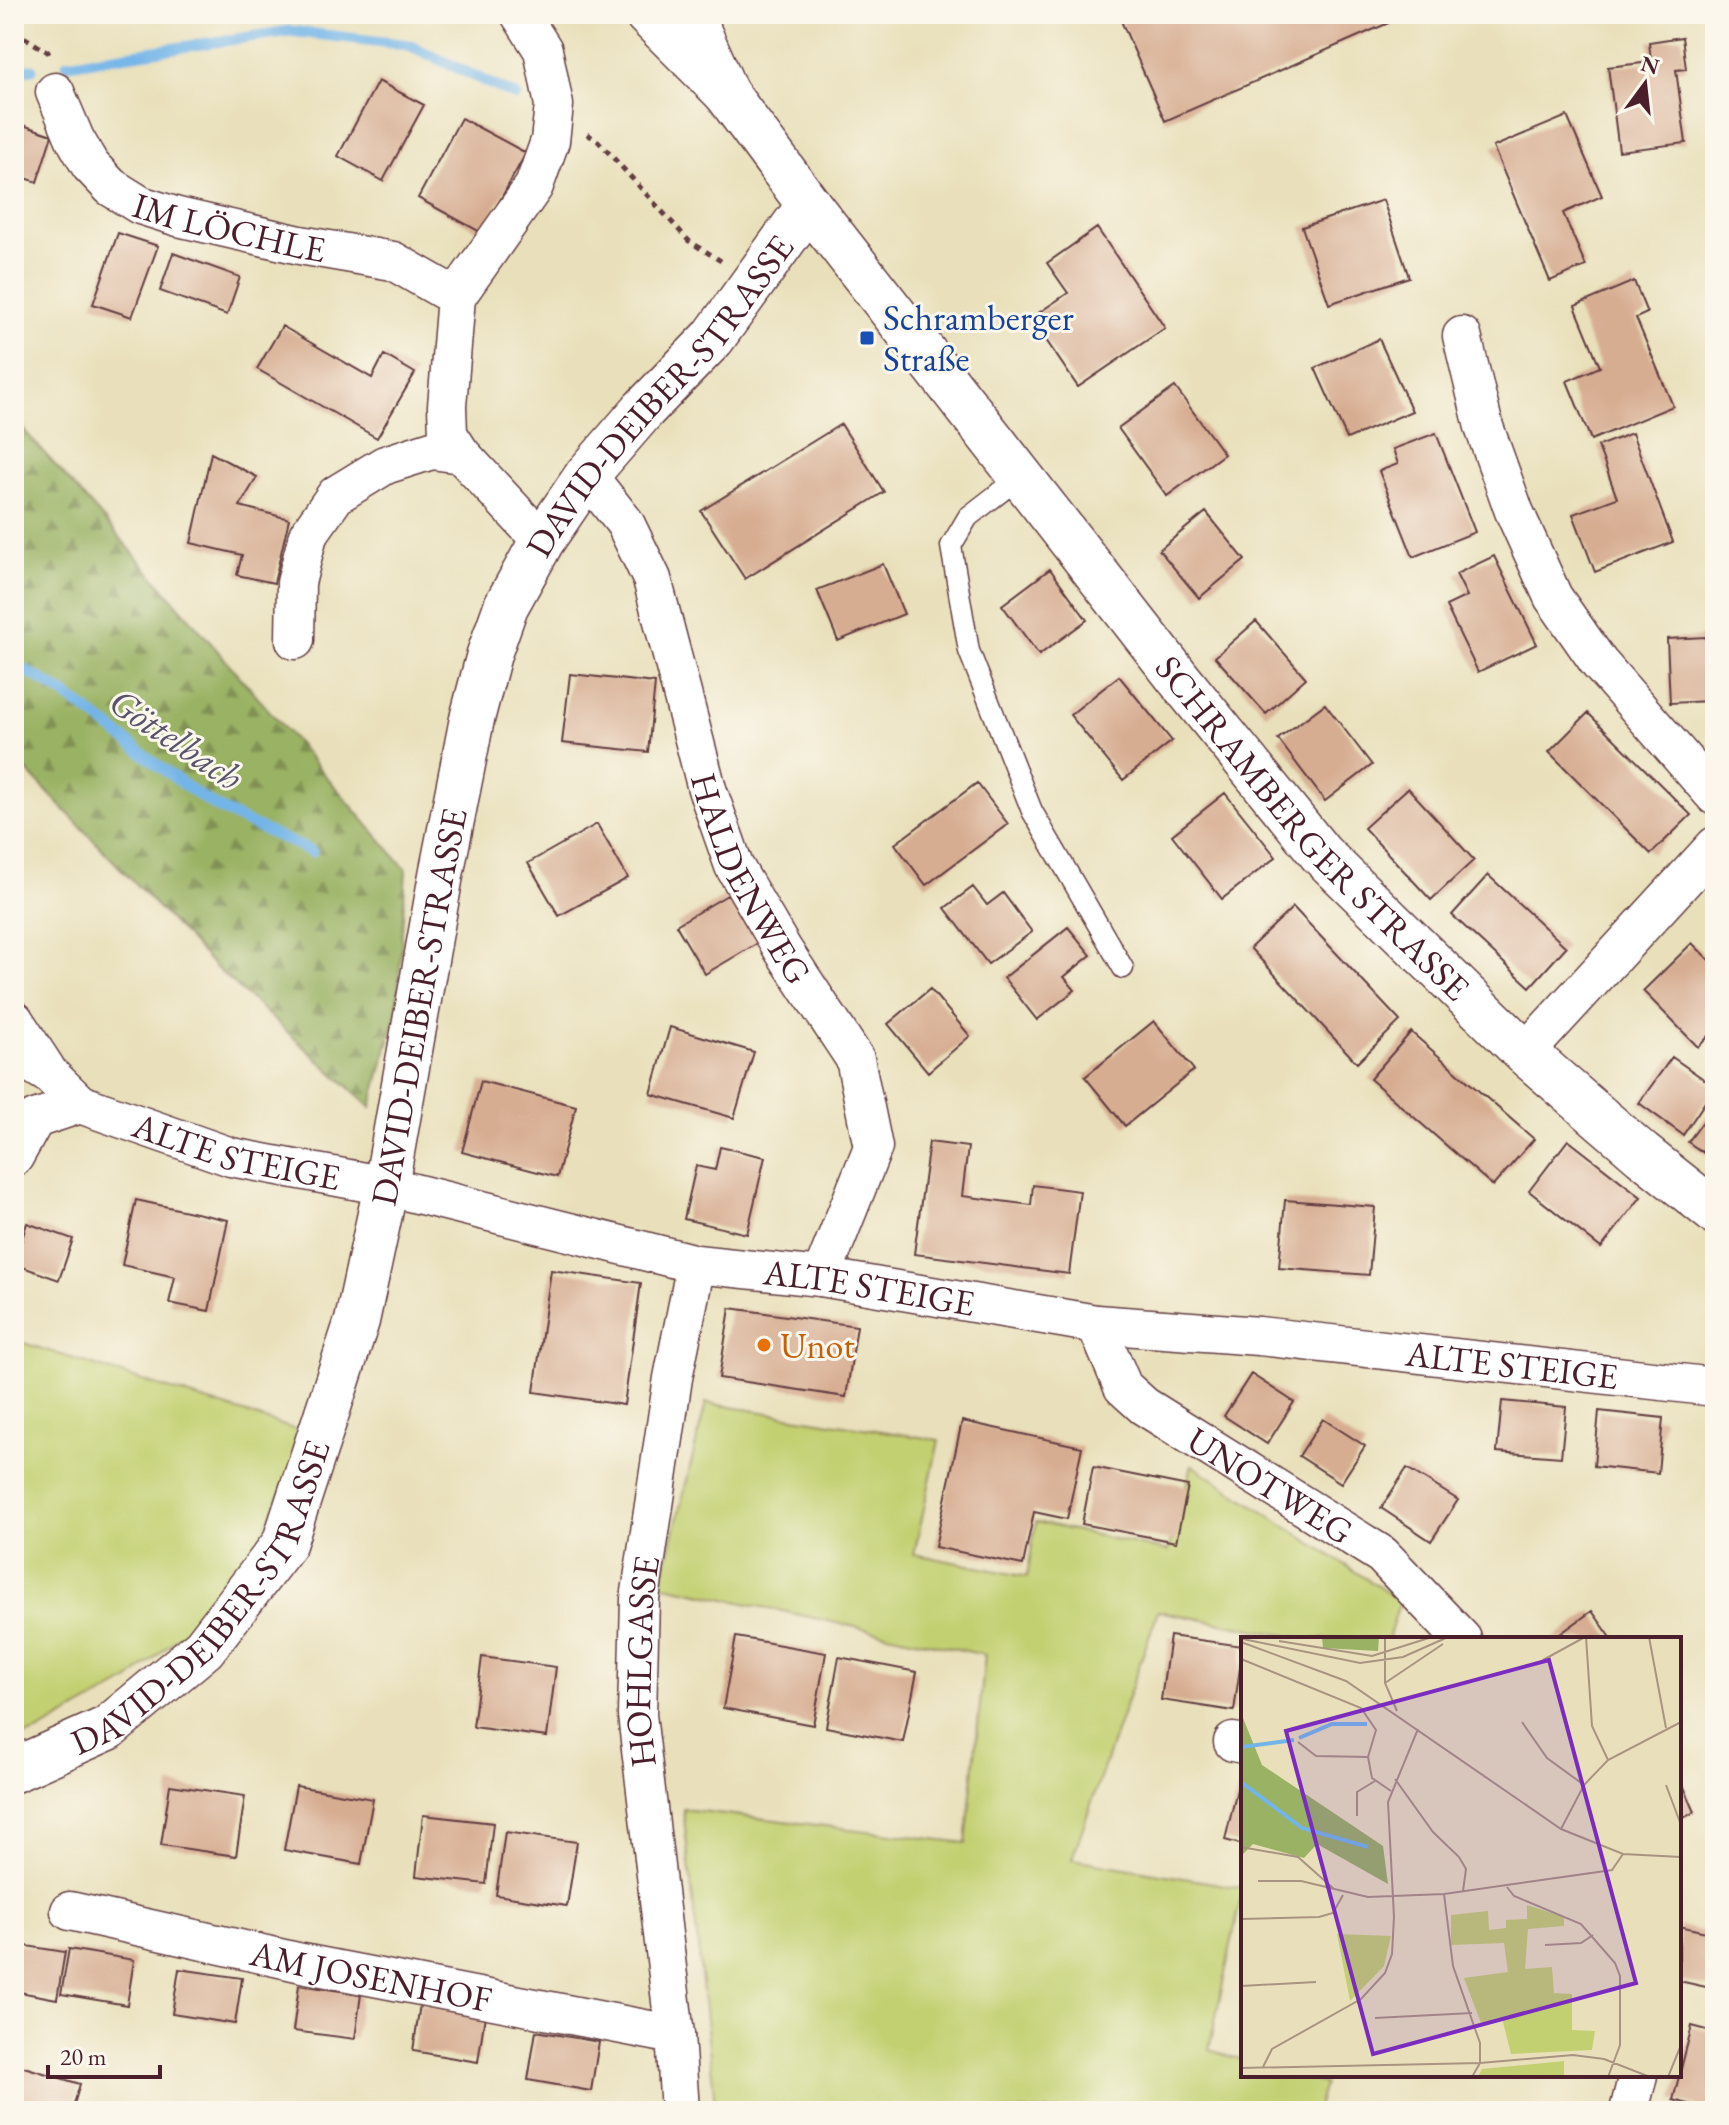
<svg xmlns="http://www.w3.org/2000/svg" width="1729" height="2125" viewBox="0 0 1729 2125" font-family="'EB Garamond',serif">
  <style>
    .green { fill: #c3d071; stroke: #86784e; stroke-width: 2 }
    .forest { fill: url(#forest-firs); stroke: #726847; stroke-width: 2 }
    .lines { fill: none; stroke-linecap: round; stroke-linejoin: round }
    .stream { stroke: #73b5e8; stroke-width: 11 }
    .building { fill: #d7ad92 }
    .service-casing { stroke: #623c41; stroke-width: 23 }
    .minor-casing { stroke: #623c41; stroke-width: 41 }
    .tertiary-casing { stroke: #623c41; stroke-width: 47 }
    .secondary-casing { stroke: #623c41; stroke-width: 47 }
    .primary-casing { stroke: #623c41; stroke-width: 47 }
    .path { stroke: #623c41; stroke-width: 5; stroke-dasharray: 6 6; stroke-linecap: butt }
    .service { stroke: #fff; stroke-width: 20 }
    .minor { stroke: #fff; stroke-width: 38 }
    .tertiary { stroke: #fff; stroke-width: 44 }
    .secondary { stroke: #fff; stroke-width: 44 }
    .primary { stroke: #fff; stroke-width: 44 }
    .transit-dot { fill: #1a4fb4; stroke: #fbf7ec; stroke-width: 3 }
    .food-dot { fill: #e8710a; stroke: #fbf7ec; stroke-width: 3 }
    .labels { text-anchor: middle; stroke-width: 6; stroke-linejoin: round; paint-order: stroke }
    .street-label { font-size: 36px; fill: #4a1f2b; stroke: #fbf7ec }
    .transit-label { font-size: 36px; fill: #164399; stroke: #fbf7ec; text-anchor: start }
    .food-label { font-size: 36px; fill: #c56008; stroke: #fbf7ec; text-anchor: start }
    .water-label { font-size: 38px; font-style: italic; fill: #58546d; stroke: #fbf7ec }
    .inset-river { fill: none; stroke: #73b5e8; stroke-width: 4 }
    .inset-road { fill: none; stroke: #a99381; stroke-width: 2 }
    .view { fill: #7b2cbf; fill-opacity: 0.15; stroke: #7b2cbf; stroke-width: 4 }
    .inset-edge { fill: none; stroke: #4a1f2b; stroke-width: 4 }
  </style>
  <defs>
    <pattern id="forest-firs" width="22" height="20" patternUnits="userSpaceOnUse" patternTransform="scale(2)"><rect width="22" height="20" fill="#9ab263"/><path d="M5 1l3.5 6h-7zM16 11l3.5 6h-7z" fill="#809052"/></pattern>
  </defs>
  <rect width="100%" height="100%" fill="#fbf7ec"/>
  <filter id="ink" filterUnits="userSpaceOnUse"><feTurbulence type="fractalNoise" baseFrequency=".0125" numOctaves="2"/><feDisplacementMap in="SourceGraphic" scale="16" xChannelSelector="R" yChannelSelector="G"/><feConvolveMatrix kernelMatrix="1 2 1 2 8 2 1 2 1" color-interpolation-filters="sRGB"/></filter>
  <filter id="wash" filterUnits="userSpaceOnUse"><feTurbulence type="fractalNoise" baseFrequency=".006" numOctaves="4" result="noise"/><feDisplacementMap in="SourceGraphic" scale="32" xChannelSelector="R" yChannelSelector="G"/><feGaussianBlur stdDeviation="1.8" result="paint"/><feColorMatrix in="noise" values="0 0 0 0 0 0 0 0 0 0 0 0 0 0 0 0 0 1.4 0 .05"/><feComposite in="paint" operator="in"/></filter>
  <g filter="url(#wash)">
    <rect width="100%" height="100%" fill="#e9e0bb"/>
    <path class="green" d="M14,1340L307,1433L260,1539L214,1606L128,1681L37,1732L14,1739Z
      M706,1403L939,1440L914,1554L1027,1577L1036,1522L1168,1551L1192,1465L1400,1601L1388,1639H1305L1158,1611L1072,1859L1243,1888L1209,2050L1243,2060V2075H1294L1324,2084L1316,2111H716L683,1809L966,1843L985,1655L661,1585Z"/>
    <path class="forest" d="M14,419L128,547L406,869L397,1010L371,1107L215,967L14,757Z"/>
    <g class="lines">
      <path class="stream" d="M67,64L290,31L409,45L516,96
        M14,70L32,69
        M14,664C84,700 141,757 206,800C237,821 278,835 312,852"/>
    </g>
    <g id="blocks">
      <path class="building" d="M1118,14H1409L1165,121Z
        M1682,37L1686,69L1676,70L1686,143L1619,151L1608,67L1651,62L1649,42Z
        M378,81L424,105L383,181L338,156Z
        M1567,116L1602,196L1563,213L1586,266L1550,281L1493,147Z
        M461,118L526,153L482,233L418,198Z
        M14,122L52,135L37,182L14,174Z
        M1383,200L1409,277L1329,304L1302,227Z
        M1097,228L1165,328L1078,387L1031,318L1068,293L1047,263Z
        M118,233L158,246L132,317L93,304Z
        M173,253L240,277L227,315L160,291Z
        M1634,281L1647,313L1636,318L1673,406L1591,440L1567,381L1600,367L1575,306Z
        M282,326L372,378L384,355L415,373L377,438L257,369Z
        M1379,339L1412,411L1347,439L1315,368Z
        M1175,387L1224,454L1167,496L1118,428Z
        M841,424L884,492L745,579L701,511Z
        M1436,433L1475,532L1413,557L1379,471L1398,464L1393,449Z
        M1632,433L1673,542L1595,572L1573,514L1617,498L1598,446Z
        M211,453L257,477L240,506L289,519L274,583L237,575L242,555L191,543Z
        M1206,512L1245,560L1199,598L1159,550Z
        M1494,556L1537,644L1478,672L1446,606L1467,596L1456,574Z
        M883,564L904,614L838,641L817,590Z
        M1050,569L1087,620L1039,655L1002,605Z
        M1256,621L1306,678L1266,714L1215,657Z
        M1706,637L1709,701L1670,703L1667,639Z
        M570,674L655,683L648,752L562,743Z
        M1119,676L1172,741L1123,780L1070,715Z
        M1325,704L1372,765L1325,801L1278,739Z
        M1588,713L1691,815L1651,854L1549,752Z
        M977,783L1008,824L926,885L895,844Z
        M1408,788L1474,860L1431,900L1364,828Z
        M1225,793L1276,857L1222,899L1172,835Z
        M597,824L628,878L559,916L528,863Z
        M1488,875L1566,947L1530,987L1452,915Z
        M973,887L987,905L1003,893L1032,932L988,964L945,908Z
        M729,894L758,943L705,974L676,925Z
        M1293,907L1400,1021L1357,1063L1250,948Z
        M1068,927L1091,955L1064,977L1075,990L1037,1020L1004,978Z
        M1692,943L1715,966V1030L1698,1047L1643,991Z
        M930,989L970,1036L928,1072L888,1024Z
        M1154,1021L1194,1070L1125,1126L1085,1077Z
        M670,1027L754,1052L734,1118L651,1094Z
        M1411,1032L1534,1139L1493,1186L1370,1079Z
        M1672,1057L1715,1087L1683,1135L1639,1103Z
        M481,1081L576,1106L557,1177L462,1152Z
        M1715,1105V1161L1688,1142Z
        M1568,1140L1641,1197L1601,1248L1529,1191Z
        M929,1142L968,1147L962,1196L1031,1205L1033,1185L1080,1191L1069,1274L914,1254Z
        M720,1147L765,1157L747,1234L684,1219L696,1166L715,1170Z
        M136,1200L228,1220L209,1311L169,1303L175,1277L122,1265Z
        M1285,1200L1375,1207L1369,1275L1279,1268Z
        M27,1223L73,1239L59,1280L14,1264Z
        M551,1270L641,1283L624,1405L534,1392Z
        M730,1308L857,1326L846,1397L719,1378Z
        M1251,1374L1294,1402L1267,1444L1224,1416Z
        M1502,1401L1566,1407L1561,1457L1497,1452Z
        M1599,1411L1663,1418L1658,1473L1594,1466Z
        M1323,1419L1365,1446L1341,1483L1299,1456Z
        M962,1421L1082,1447L1067,1519L1034,1512L1023,1565L935,1547Z
        M1093,1467L1188,1486L1176,1542L1082,1524Z
        M1407,1468L1458,1500L1431,1541L1381,1508Z
        M1592,1611L1612,1639H1553Z
        M1170,1636L1243,1646L1234,1711L1161,1700Z
        M736,1637L826,1653L813,1725L723,1708Z
        M482,1657L556,1667L547,1737L473,1727Z
        M839,1657L917,1672L903,1742L826,1727Z
        M1679,1776L1695,1812L1679,1820Z
        M1240,1777L1243,1778V1845L1225,1840Z
        M170,1785L245,1796L236,1856L161,1845Z
        M296,1786L373,1799L361,1864L284,1850Z
        M423,1815L493,1823L486,1884L416,1876Z
        M505,1832L577,1842L567,1906L496,1895Z
        M1679,1926L1715,1934V1989L1679,1981Z
        M14,1944L65,1952L57,1999L14,1991Z
        M69,1949L134,1960L127,2005L61,1994Z
        M179,1969L242,1978L235,2024L172,2014Z
        M299,1985L361,1994L355,2039L293,2031Z
        M420,2004L485,2015L478,2062L413,2051Z
        M1692,2026L1715,2032V2111L1673,2100Z
        M536,2031L599,2042L591,2091L528,2080Z
        M14,2064L80,2084L72,2111H14Z"/>
    </g>
  </g>
  <g filter="url(#ink)">
    <use href="#blocks" fill-opacity="0" stroke="#623c41" stroke-width="2"/>
    <g class="lines">
      <g class="service-casing">
        <path id="service" d="M1021,476L968,517L951,546L969,651L1032,811L1123,968"/>
      </g>
      <g class="minor-casing">
        <g id="minor">
          <path id="s1" d="M55,92L75,139L90,165L111,187L140,205L178,217L300,245L393,261L456,297L447,406L448,434L461,454L542,541"/>
          <path d="M456,297L534,186L550,141L554,105L543,50L520,14"/>
          <path d="M1462,336L1484,427L1514,511L1553,597L1599,663L1715,796"/>
          <path id="s2" d="M587,475L625,523L652,579L707,789L734,866L783,950L855,1059L873,1147L821,1277"/>
          <path d="M295,640L296,583L308,535L336,495L385,465L432,450L461,454"/>
          <path d="M14,1020L46,1069"/>
          <path id="s3" d="M14,1053L50,1075L80,1104L231,1157L386,1186L696,1264L821,1277L1096,1324L1259,1336L1715,1387"/>
          <path d="M1525,1053L1715,846"/>
          <path d="M14,1157L35,1119L80,1104"/>
          <path id="s4" d="M1096,1324L1123,1387L1144,1406L1382,1555L1462,1639"/>
          <path d="M1233,1742L1243,1744"/>
          <path id="s5" d="M70,1911L302,1963L675,2035"/>
          <path id="s6" d="M680,2111L675,2035L637,1715L640,1599L673,1378L696,1264"/>
          <path d="M1629,2111L1638,2075"/>
        </g>
      </g>
      <g class="tertiary-casing">
        <g id="tertiary">
          <path id="s7" d="M14,1770L108,1728L204,1648L284,1544L357,1321L386,1186L441,875L472,719L489,654L506,606L542,541L587,475L644,409L713,338L809,205"/>
        </g>
      </g>
      <g class="secondary-casing">
        <g id="secondary">
          <path id="s8" d="M696,14L699,32L726,93L809,205L1179,679L1321,854L1525,1053L1642,1154L1715,1212"/>
        </g>
      </g>
      <g class="primary-casing">
        <path id="primary" d="M647,14L726,93"/>
      </g>
      <path class="path" d="M14,31L48,52L49,55
        M587,134L598,141L689,241L721,261"/>
      <use href="#service" class="service"/>
      <use href="#minor" class="minor"/>
      <use href="#tertiary" class="tertiary"/>
      <use href="#secondary" class="secondary"/>
      <use href="#primary" class="primary"/>
    </g>
  </g>
  <rect class="transit-dot" x="859" y="330" width="16" height="16" rx="4"/>
  <circle class="food-dot" cx="764" cy="1345" r="8"/>
  <g class="labels">
    <g class="street-label">
      <text dy="13" stroke="none"><textPath href="#s1" startOffset="238">IM LÖCHLE</textPath></text>
      <text dy="13" stroke="none"><textPath href="#s7" startOffset="1586">DAVID-DEIBER-STRASSE</textPath></text>
      <text dy="13" stroke="none"><textPath href="#s8" startOffset="1026">SCHRAMBERGER STRASSE</textPath></text>
      <text dy="13" stroke="none"><textPath href="#s2" startOffset="440">HALDENWEG</textPath></text>
      <text dy="13" stroke="none"><textPath href="#s7" startOffset="914">DAVID-DEIBER-STRASSE</textPath></text>
      <text dy="13" stroke="none"><textPath href="#s3" startOffset="248">ALTE STEIGE</textPath></text>
      <text dy="13" stroke="none"><textPath href="#s3" startOffset="896">ALTE STEIGE</textPath></text>
      <text dy="13" stroke="none"><textPath href="#s3" startOffset="1544">ALTE STEIGE</textPath></text>
      <text dy="13" stroke="none"><textPath href="#s4" startOffset="246">UNOTWEG</textPath></text>
      <text dy="13" stroke="none"><textPath href="#s7" startOffset="266">DAVID-DEIBER-STRASSE</textPath></text>
      <text dy="13" stroke="none"><textPath href="#s6" startOffset="452">HOHLGASSE</textPath></text>
      <text dy="13" stroke="none"><textPath href="#s5" startOffset="308">AM JOSENHOF</textPath></text>
    </g>
    <g class="transit-label">
      <text x="883" y="330">Schramberger<tspan x="883" dy="41">Straße</tspan></text>
    </g>
    <g class="food-label">
      <text x="780" y="1358">Unot</text>
    </g>
    <g class="water-label">
      <text transform="translate(176 739) rotate(34)" y="13">Göttelbach</text>
    </g>
  </g>
  <g transform="translate(1241 1637)">
    <rect width="440" height="440" fill="#e9e0bb"/>
    <path d="M286,268L323,280V289L287,292L284,332L311,330L313,356L331,357V393L354,394L351,413L270,417L261,381L240,386L223,341L267,335L263,306L210,308V278L247,274L248,293L265,291V283L286,282ZM96,297L150,299L143,329L109,364ZM323,424V440H237L241,432Z" fill="#c3d071"/>
    <path d="M81,0H138L137,14L82,11ZM0,76L21,128L142,209L147,247L76,207L63,221L12,207L0,219Z" fill="#9ab263"/>
    <path class="inset-river" d="M58,101L91,87H126M0,110L53,103M0,145L61,191L127,210"/>
    <path class="inset-road" d="M144,0V46L156,74M345,0L351,89L367,123M408,0L425,91M2,2L119,26L162,20L207,0M38,4L131,19L191,0M0,5L105,44L320,192L382,217L440,220M0,22L120,71L135,93L127,120M302,23L344,0M144,46L202,7M281,85L306,121L343,148M57,105L75,119L127,120L131,141L150,154M154,142L192,195L218,220L225,232L222,254M425,148L440,188M116,179V155L134,144M320,192L343,148L367,123L440,85M0,210L57,220L93,252M17,244H60L127,260L203,257L371,233L382,217M266,250L273,259L340,287L374,326L379,339V408L367,440M203,257L212,329L239,406V426L231,440M0,282L78,280L92,276L102,258M304,308L340,306L352,298M0,349L75,345M134,381L231,376M22,430L31,412L120,362L144,336L151,317L153,280L147,165L177,92M0,431L239,426L332,418L363,422L409,440M427,440L440,408"/>
    <path class="view" d="M308,23L395,346L132,417L45,94Z"/>
    <rect width="440" height="440" class="inset-edge"/>
  </g>
  <rect width="1729" height="2125" fill="none" stroke="#fbf7ec" stroke-width="48"/>
  <g transform="translate(1645 84) rotate(15)" stroke="#fbf7ec" stroke-width="6" paint-order="stroke">
  <path d="M0-6L14 30L0 20L-14 30Z" fill="#4a1f2b"/>
  <text y="-12" font-size="22" font-weight="bold" text-anchor="middle" fill="#4a1f2b">N</text>
  </g>
  <path d="M48 2065v12h112v-12" fill="none" stroke="#4a1f2b" stroke-width="4"/>
  <text x="60" y="2065" font-size="24" fill="#4a1f2b" stroke="#fbf7ec" stroke-width="6" paint-order="stroke">20 m</text>
</svg>
